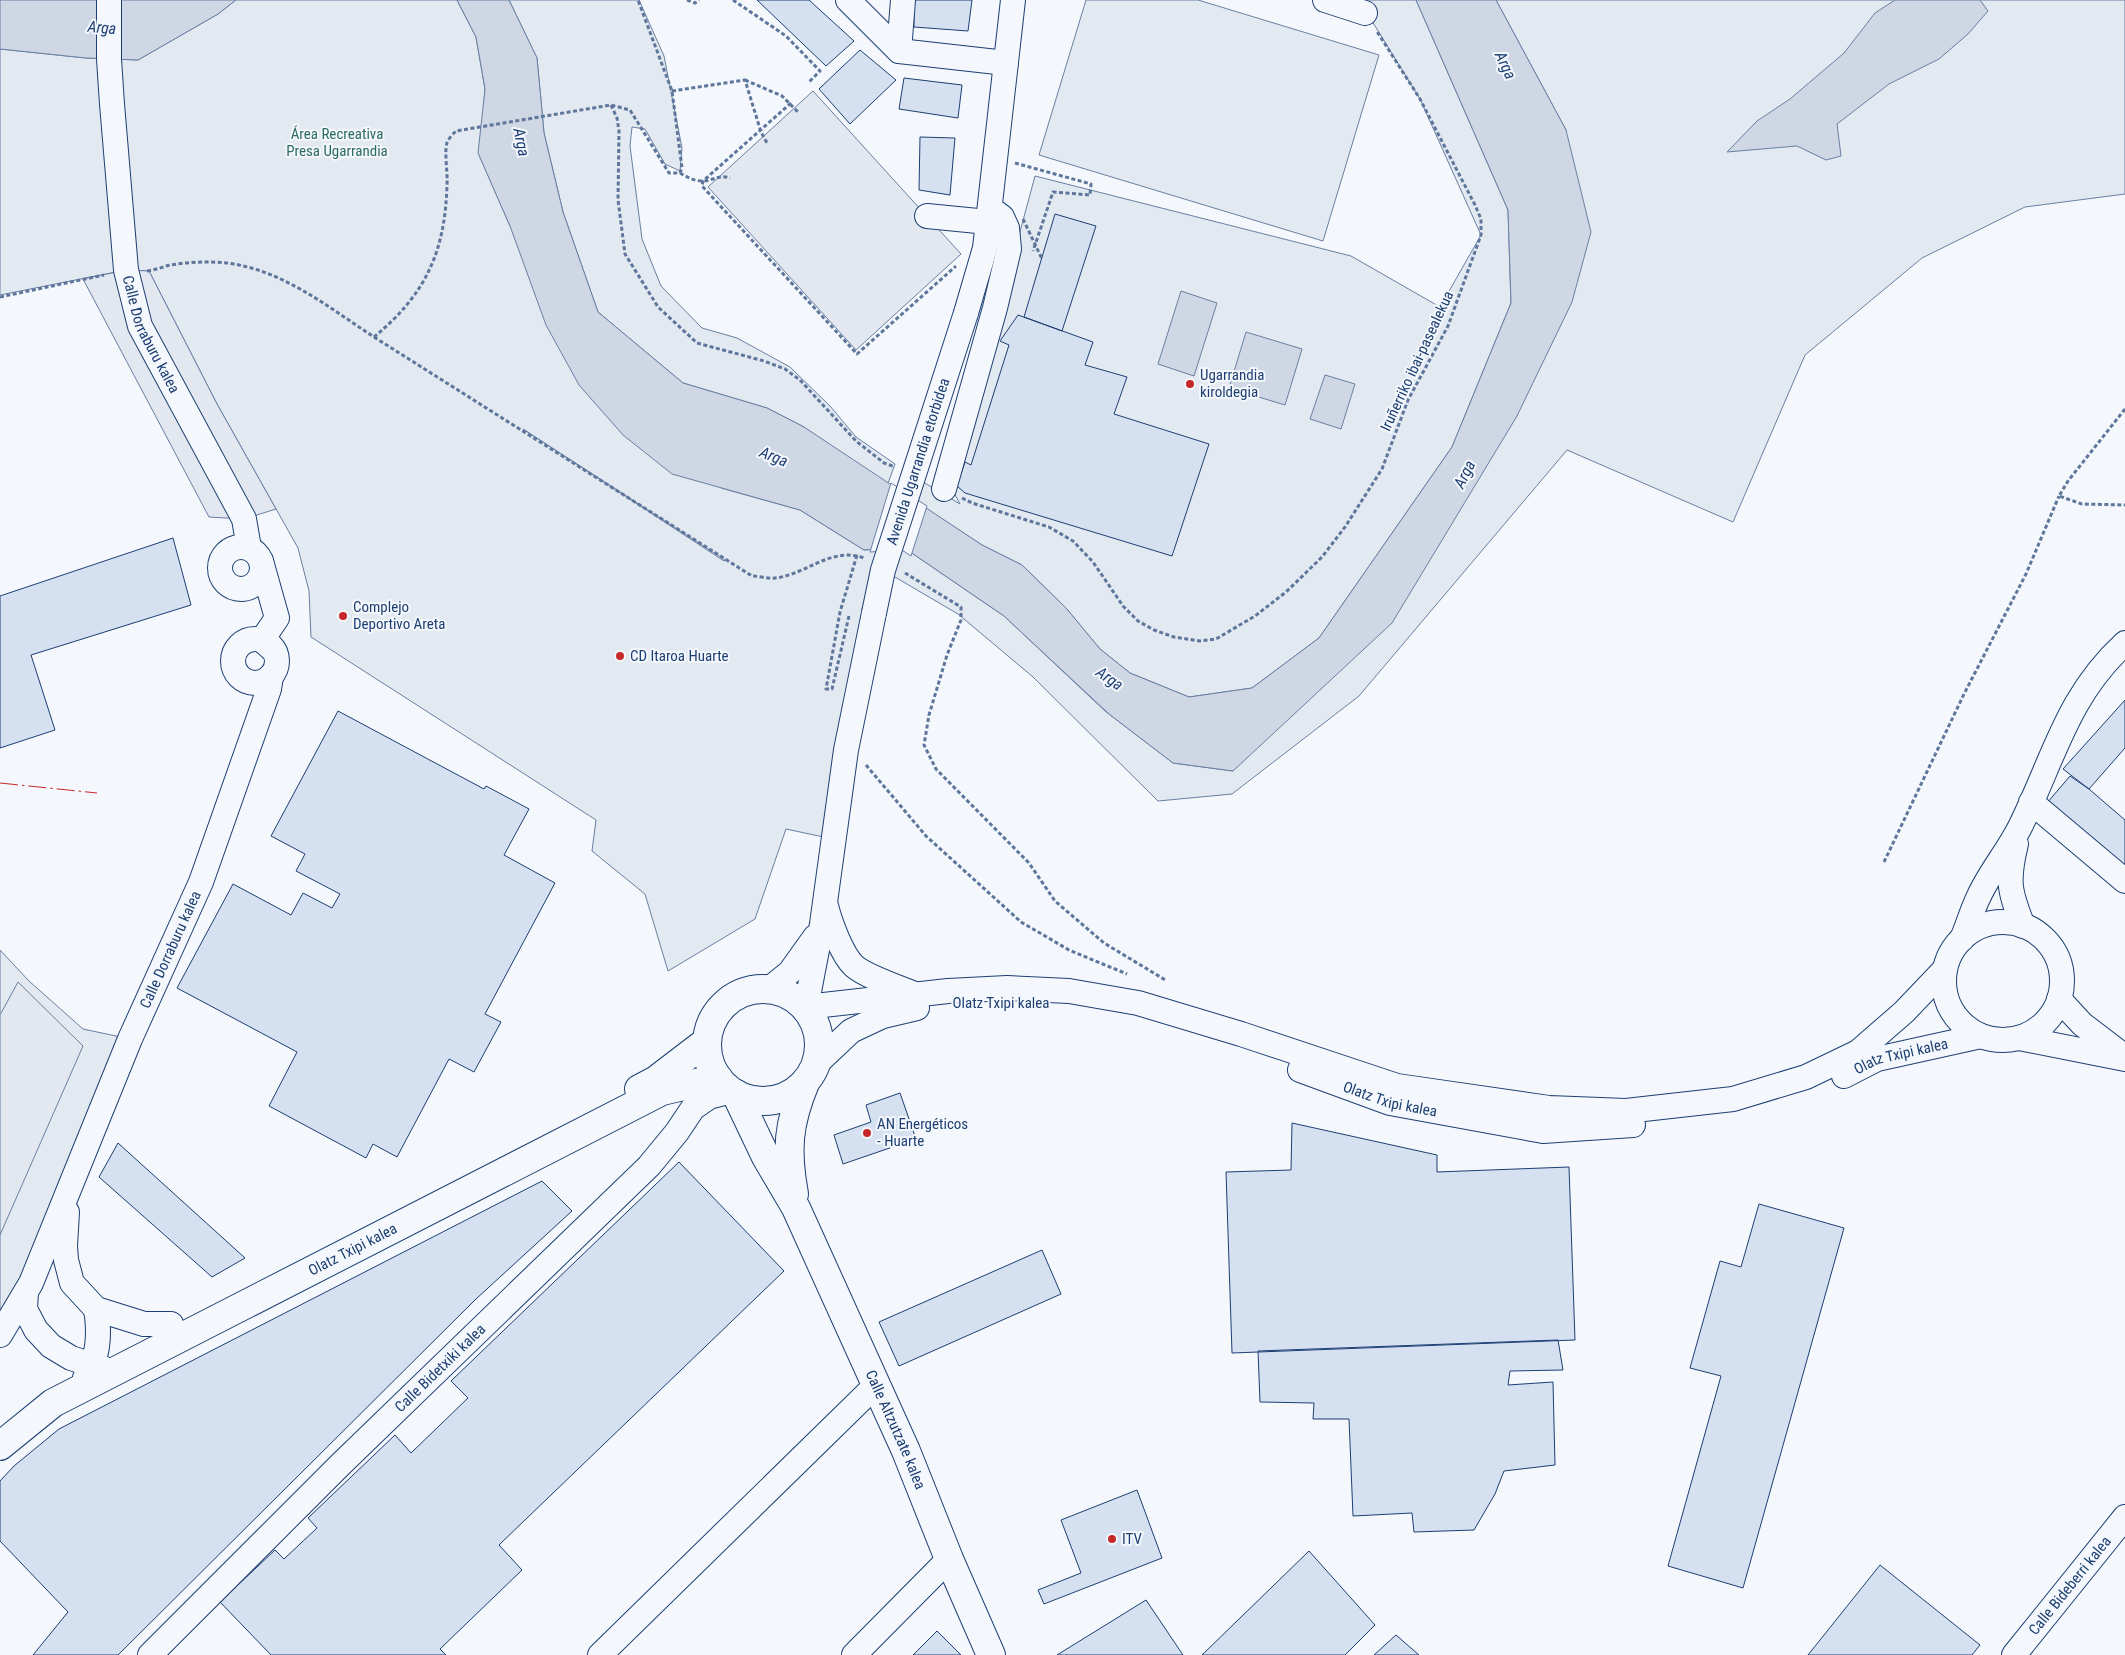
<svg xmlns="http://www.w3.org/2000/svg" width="2125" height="1655" viewBox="0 0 2125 1655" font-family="'Roboto Condensed',sans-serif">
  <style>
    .green { fill: #e3e9f0; stroke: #687fa3; fill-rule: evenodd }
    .parking { fill: #e3e8f0; stroke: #687fa3 }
    .water { fill: #cfd7e4; stroke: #687fa3 }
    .pier { fill: #f4f7fb; stroke: #687fa3 }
    .building { fill: #d5e0f0; stroke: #1d3f73 }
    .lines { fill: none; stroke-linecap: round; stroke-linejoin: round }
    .minor-casing { stroke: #1d3f73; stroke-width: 26 }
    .major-casing { stroke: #1d3f73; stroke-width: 30 }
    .path { stroke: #5e769c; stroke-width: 3; stroke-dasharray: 4 2.5; stroke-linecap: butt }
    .minor { stroke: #f4f7fb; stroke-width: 24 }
    .major { stroke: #f4f7fb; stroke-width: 28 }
    .minor-bridge-casing { stroke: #1d3f73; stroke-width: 26; stroke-linecap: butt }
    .path-bridge { stroke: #5e769c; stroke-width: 3; stroke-dasharray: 4 2.5; stroke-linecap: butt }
    .minor-bridge { stroke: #f4f7fb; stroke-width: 24 }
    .power { stroke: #c62828; stroke-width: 1; stroke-dasharray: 18 4 2.5 4; stroke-linecap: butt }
    .poi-dot { fill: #c62828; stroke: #f4f7fb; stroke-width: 2 }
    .labels { text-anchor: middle; stroke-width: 4; stroke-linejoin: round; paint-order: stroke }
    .park-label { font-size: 15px; fill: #2c6c60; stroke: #f4f7fb }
    .street-label { font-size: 15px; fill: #1d3f73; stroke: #f4f7fb }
    .poi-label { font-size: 15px; fill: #1d3f73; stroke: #f4f7fb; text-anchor: start }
    .water-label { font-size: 16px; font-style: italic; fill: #1d3f73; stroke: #f4f7fb }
  </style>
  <rect width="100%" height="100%" fill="#f4f7fb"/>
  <path class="green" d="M236,0H457L476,37L485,89L480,157L510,226L721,488L800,510L864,550L903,547L1004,616L1105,711L1173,763L1233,771L1517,416L1566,130L1496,0H2125V194L2025,207L1922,258L1805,355L1733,522L1567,450L1359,696L1232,794L1158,801L1033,677L958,614L883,570L833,839L786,829L755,919L668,971L645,894L592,851L596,820L311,637L309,591L298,548L217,404L149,271L126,270L0,295V49L86,58L138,60L218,14ZM523,429L725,560L724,561Z
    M509,0H639L664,56L682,148L680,171L665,164L645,129L632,127L630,146L642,239L661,286L702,328L737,338L790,367L830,406L856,437L895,464L887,486L804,427L767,408L683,383L598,312L563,212L544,133L537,58Z
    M1086,0H1198L1379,55L1323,241L1039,155Z
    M1359,0H1416L1508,210L1511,303L1452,447L1319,638L1252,688L1189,697L1130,673L1100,649L1066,608L1022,565L982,545L907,496L913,476L960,504L951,487L1035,176L1351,256L1440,307L1481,235L1420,99Z
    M0,950L29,981L83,1029L130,1039L0,1335Z"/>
  <path class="parking" d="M813,91L961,254L856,350L708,187Z
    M126,270L149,271L217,404L276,509L244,519L209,517L83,279Z
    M18,982L83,1046L0,1235V1015Z"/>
  <path class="water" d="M0,0H236L218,14L138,60L86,58L0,49Z
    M457,0H509L537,58L544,133L563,212L598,312L683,383L767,408L804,427L982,545L1022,565L1066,608L1100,649L1130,673L1189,697L1252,688L1319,638L1452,447L1511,303L1508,210L1416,0H1496L1566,130L1591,232L1572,302L1517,416L1392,623L1233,771L1173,763L1109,714L1004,616L903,547L864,550L800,510L672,474L623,435L579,385L546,325L510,226L478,153L485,89L476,37Z
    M1895,0H1980L1988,11L1968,34L1939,59L1889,84L1837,124L1841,156L1826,160L1797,146L1727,152L1757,121L1790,99L1844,53L1875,13Z
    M1181,291L1217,303L1194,376L1158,364Z
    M1246,332L1302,349L1285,405L1229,388Z
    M1325,375L1355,384L1341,429L1310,419Z"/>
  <path class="pier" d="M891,483L927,506L911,556L902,550L870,552Z"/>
  <path class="building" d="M757,0H809L854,41L826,66Z
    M914,0H972L968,31L914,27Z
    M860,50L896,80L850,124L819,89Z
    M904,78L962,85L958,118L899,109Z
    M920,137L955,138L950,195L919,190Z
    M1055,214L1096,226L1062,331L1024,317Z
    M1018,315L1093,342L1085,365L1127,377L1114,414L1209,444L1172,556L965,493L957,486L965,462L971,465L1009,345L1000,341Z
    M173,538L191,605L31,655L55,730L0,748V596Z
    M2125,700V748L2089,789L2063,769Z
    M338,711L484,789L486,786L529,809L504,855L555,883L485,1014L501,1022L474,1072L449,1059L397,1157L373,1144L366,1158L269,1106L297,1052L177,988L233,884L291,915L303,893L332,908L340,894L296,871L305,854L271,836Z
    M2070,776L2089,789L2125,820V868L2047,803Z
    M900,1093L916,1139L843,1164L834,1135L871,1122L866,1105Z
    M1292,1123L1437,1155V1172L1569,1167L1575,1340L1232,1353L1226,1172L1291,1170Z
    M118,1143L245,1258L212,1277L99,1177Z
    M679,1162L784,1271L499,1545L522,1570L440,1649L446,1655H271L220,1602L275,1550L284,1559L317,1528L308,1518L395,1435L411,1453L468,1398L451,1381Z
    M542,1181L572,1211L476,1299L118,1655H33L68,1612L0,1541V1481L14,1466L59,1429Z
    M1759,1204L1844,1228L1743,1588L1668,1566L1721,1376L1690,1368L1720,1261L1741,1267Z
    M1042,1250L1061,1294L899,1366L879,1322Z
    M1558,1340L1563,1370L1510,1371L1508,1385L1553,1382L1555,1465L1504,1471L1495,1494L1474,1530L1414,1532L1412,1513L1353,1516L1349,1419H1313L1314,1403L1260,1402L1258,1351Z
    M1137,1490L1162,1558L1044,1604L1038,1590L1081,1573L1061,1520Z
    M1309,1551L1375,1625L1345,1655H1202Z
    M1880,1565L1980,1645L1972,1655H1808Z
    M1146,1600L1183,1655H1057Z
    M937,1631L961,1655H913Z
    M1396,1635L1419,1655H1374Z"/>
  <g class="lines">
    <g class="minor-casing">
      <g id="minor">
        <path id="s1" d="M109,0V59L112,104L126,270L140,326L244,519L249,548"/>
        <path d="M848,0L899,51L1006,63"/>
        <path d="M1325,0L1365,13"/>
        <path d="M899,51L903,0"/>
        <path d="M927,216L988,222"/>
        <path d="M966,313L985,248L1013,0"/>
        <path d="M944,489L995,308L1009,249L1007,228L1002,217L990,208"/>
        <circle cx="241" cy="568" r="21"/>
        <path d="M261,561L277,618L262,640L274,651"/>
        <path d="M874,613L846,750L822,924L806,1007L948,991L1007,988L1069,991L1138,1003L1241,1034L1397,1086L1549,1108L1626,1111L1733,1099L1806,1077L1858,1052L1904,1012L1945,969"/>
        <circle cx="255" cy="661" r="22"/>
        <path d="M2031,802L2125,881"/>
        <path d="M2016,844C2007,881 2009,891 2023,926"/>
        <path d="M826,906C830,922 842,955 854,966C865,976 900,988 915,994"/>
        <circle cx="2003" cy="981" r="59"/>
        <path d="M1962,939C1968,925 1972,910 1979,896C1990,872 2008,851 2020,827C2054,759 2066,697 2125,643"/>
        <path d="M769,989L790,972L815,937"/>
        <path d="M2059,999L2082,1024L2125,1057"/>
        <path d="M2019,1038L2125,1059"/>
        <path d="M816,1064L851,1031L883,1016L917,1008"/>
        <path id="s2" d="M1300,1070L1390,1103L1543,1131L1633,1125"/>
        <path id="s3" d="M1844,1076L1877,1059L1981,1036"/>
        <path d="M67,1212L65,1246L66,1260L72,1283L96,1309L144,1324H171"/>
        <path d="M26,1292L25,1309L36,1330L51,1346L71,1358L114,1372"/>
        <path id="s4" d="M0,1335L31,1283L130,1039L201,882L269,689L271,676"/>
        <path d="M85,1378C99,1358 100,1333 96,1309"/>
        <path id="s5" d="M150,1655L341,1464L649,1166L677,1132L693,1108L709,1097L732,1091"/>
        <path d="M600,1655L876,1385"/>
        <path d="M854,1655L949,1559"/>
        <path id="s6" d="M2014,1655L2125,1517"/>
      </g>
    </g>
    <g class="major-casing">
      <g id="major">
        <circle cx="763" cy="1045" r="56"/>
        <path d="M639,1089L656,1080L707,1041"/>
        <path id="s7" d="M736,1094L766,1157L796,1208L906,1451L949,1559L991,1655"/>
        <path d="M794,1194C786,1150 788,1124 805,1083"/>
        <path id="s8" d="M0,1446L53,1403L662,1091L718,1078"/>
      </g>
    </g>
    <path class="path" d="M687,0L695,3L699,0
      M733,0L786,36L820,71L808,83
      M745,80L782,96L798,112
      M672,91L745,80L761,132L767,143
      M791,103L703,181L702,186L857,354L956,266
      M611,105L617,118L619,131L618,200L625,254L658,307L697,343L764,361L785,369L800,380L856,441L884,463L895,467
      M1015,163L1091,184L1090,195L1053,192L1033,251
      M680,173C687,177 694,181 702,181C713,181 719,174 730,178
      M147,271C154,270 160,268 166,266C184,262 208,261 227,263C283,270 328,307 374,337C426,294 445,252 447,185C448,174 444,152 447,143C448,139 453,134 456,131L611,105L630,110L669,173H680L682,168L672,91L638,0
      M0,297L104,275
      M374,337L752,576C759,576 768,579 775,578C806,575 831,546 864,558
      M2125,409L2068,481L2059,496L2082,504L2125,505
      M962,498L972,503L1049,527L1073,541L1093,562L1123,606L1138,621L1154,630L1174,637L1200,641L1216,639L1255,616L1286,592L1322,557L1345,527L1382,469L1408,400L1448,326L1481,235V219L1475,205L1420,99L1376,30
      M905,573L961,607V620L947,655L929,715L924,745L936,769L1029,863L1055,901L1104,943L1167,981
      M849,616L832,689H826L840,612L857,555
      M866,765L926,836L1021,922L1069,950L1127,974
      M1884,862L1964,694L2026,574L2059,496"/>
    <use href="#minor" class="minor"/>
    <use href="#major" class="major"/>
    <g class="minor-bridge-casing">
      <g id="minor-bridge">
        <path id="s9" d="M874,613L883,570L966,313"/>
      </g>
    </g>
    <path class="path-bridge" d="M1023,219L1042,259"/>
    <use href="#minor-bridge" class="minor-bridge"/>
    <path class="power" d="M0,783L97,793"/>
  </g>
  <g class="poi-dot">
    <circle cx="1190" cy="384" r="5"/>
    <circle cx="343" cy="616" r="5"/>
    <circle cx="620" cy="656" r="5"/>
    <circle cx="867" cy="1133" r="5"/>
    <circle cx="1112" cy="1539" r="5"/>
  </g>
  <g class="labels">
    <g class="park-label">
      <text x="337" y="139">Área Recreativa<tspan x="337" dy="17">Presa Ugarrandia</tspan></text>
    </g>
    <g class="street-label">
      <text dy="5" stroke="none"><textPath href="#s1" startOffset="340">Calle Dorraburu kalea</textPath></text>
      <text transform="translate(1417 361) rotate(-65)" y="5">Iruñerriko ibai-pasealekua</text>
      <text dy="5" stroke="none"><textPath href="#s9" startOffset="158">Avenida Ugarrandia etorbidea</textPath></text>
      <text dy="5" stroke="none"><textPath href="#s4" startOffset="422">Calle Dorraburu kalea</textPath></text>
      <text x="1001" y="1008">Olatz Txipi kalea</text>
      <text dy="5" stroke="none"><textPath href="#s3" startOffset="61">Olatz Txipi kalea</textPath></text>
      <text dy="5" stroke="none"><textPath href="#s2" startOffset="95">Olatz Txipi kalea</textPath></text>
      <text dy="5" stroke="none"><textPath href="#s8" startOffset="405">Olatz Txipi kalea</textPath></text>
      <text dy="5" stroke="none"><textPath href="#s5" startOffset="408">Calle Bidetxiki kalea</textPath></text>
      <text dy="5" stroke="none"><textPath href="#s7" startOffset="372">Calle Altzutzate kalea</textPath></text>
      <text dy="5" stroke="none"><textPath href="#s6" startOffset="89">Calle Bideberri kalea</textPath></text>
    </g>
    <g class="poi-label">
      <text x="1200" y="380">Ugarrandia<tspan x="1200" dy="17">kiroldegia</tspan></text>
      <text x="353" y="612">Complejo<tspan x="353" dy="17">Deportivo Areta</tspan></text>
      <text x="630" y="661">CD Itaroa Huarte</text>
      <text x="877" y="1129">AN Energéticos<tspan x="877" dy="17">- Huarte</tspan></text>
      <text x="1122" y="1544">ITV</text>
    </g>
    <g class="water-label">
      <text transform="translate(102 27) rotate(5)" y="6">Arga</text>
      <text transform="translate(1506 65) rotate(65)" y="6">Arga</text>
      <text transform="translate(522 142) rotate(78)" y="6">Arga</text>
      <text transform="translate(774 456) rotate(22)" y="6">Arga</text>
      <text transform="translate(1464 474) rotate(-64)" y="6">Arga</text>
      <text transform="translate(1110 678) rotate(35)" y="6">Arga</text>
    </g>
  </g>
</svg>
